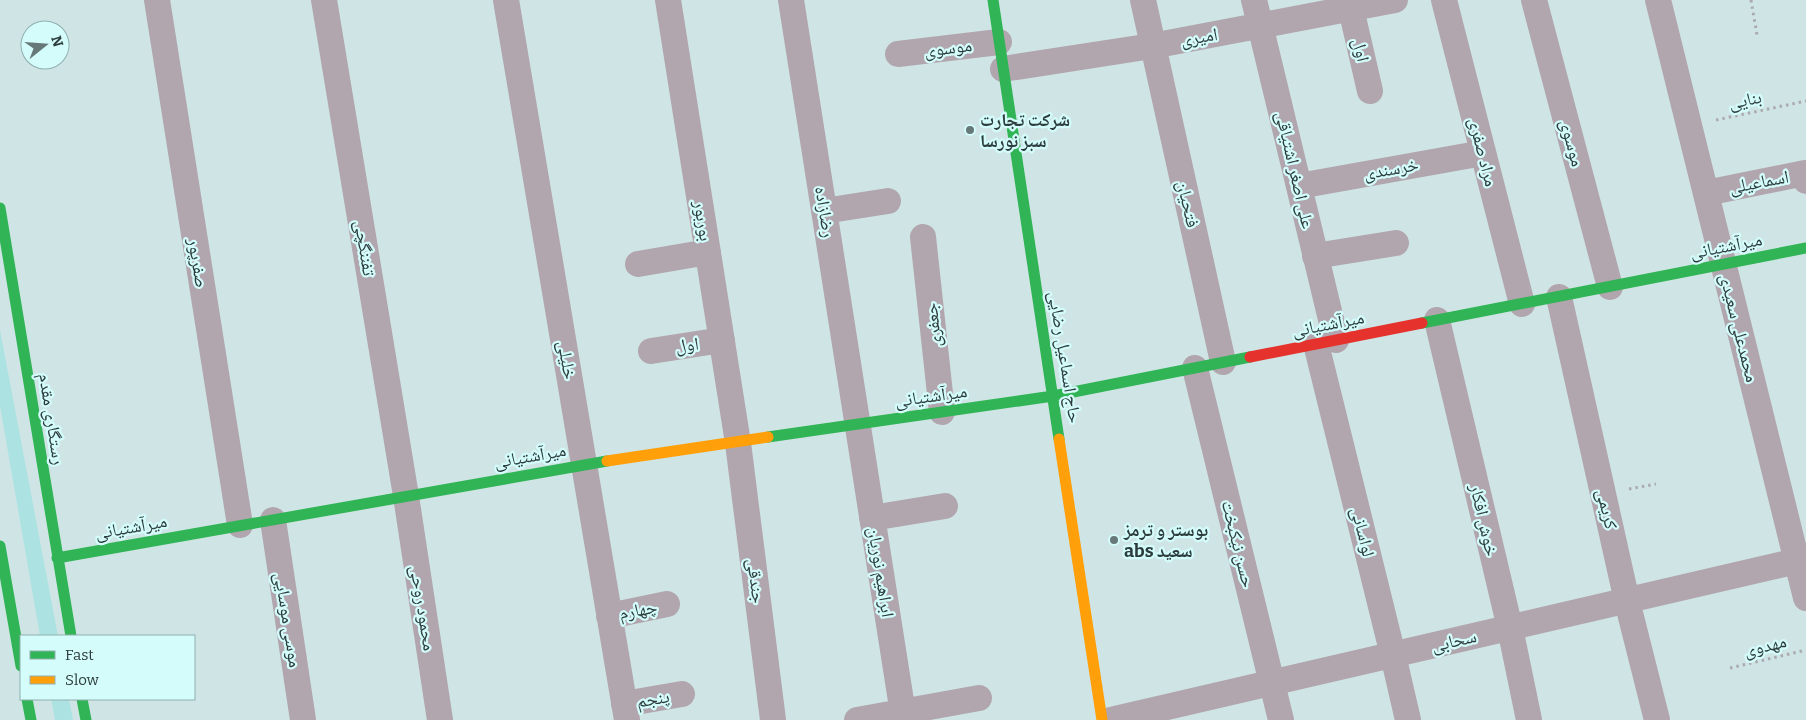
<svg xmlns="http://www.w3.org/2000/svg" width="1806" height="720" viewBox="0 0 1806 720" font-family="Bitter,'Noto Naskh Arabic',serif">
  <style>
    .green { fill: #ade2e2 }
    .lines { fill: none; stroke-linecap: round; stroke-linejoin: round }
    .path { stroke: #abaaaf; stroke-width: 3; stroke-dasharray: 2.5 4; stroke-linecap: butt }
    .street { stroke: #b1a5ae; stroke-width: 26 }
    .fast { stroke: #30b455; stroke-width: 11 }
    .slow { stroke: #ff9f0a; stroke-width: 11 }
    .jam { stroke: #e5322d; stroke-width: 11 }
    .poi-dot { fill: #667878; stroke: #d3fcfb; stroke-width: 2 }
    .labels { text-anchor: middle; stroke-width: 4.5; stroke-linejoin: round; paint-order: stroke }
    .street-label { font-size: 18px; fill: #2d3d3d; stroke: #d3fcfb }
    .poi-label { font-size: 18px; font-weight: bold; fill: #2d3d3d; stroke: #d3fcfb; text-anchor: start }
  </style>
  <rect width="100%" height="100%" fill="#cfe5e5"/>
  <path class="green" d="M0,330L58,636H40L0,406Z
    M51,699H69L73,720H55Z"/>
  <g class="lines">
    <path class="path" d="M1751,0L1757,35
      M1716,120L1806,101
      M1629,489L1656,484
      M1730,668L1806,650"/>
    <path class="street" d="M157,0L240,525
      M324,0L406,496L440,720
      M506,0L627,720
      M668,0L738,443L773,720
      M791,0L904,720
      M1143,0L1223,362
      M1254,0L1336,340
      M1349,0L1370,91
      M1444,0L1522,304
      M1534,0L1610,287
      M1658,0L1806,598
      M898,54L999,42
      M1003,69L1152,46L1395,0
      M1299,186L1483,153
      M1706,193L1805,173L1806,181
      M824,211L888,201
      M923,237L942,412
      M1315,256L1396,243
      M638,264L708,252
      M1559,297L1627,601L1657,720
      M1437,320L1510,628L1529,720
      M1316,344L1393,655L1408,720
      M651,351L722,340
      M1195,368L1281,720
      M872,518L945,506
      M273,520L303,720
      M609,616L667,604
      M624,704L682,694
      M857,720L979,698
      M1111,720L1797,561"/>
    <path class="fast" d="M993,0L1059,439
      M0,208L71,636
      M1422,323L1806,248
      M768,437L1053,396L1250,357
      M0,546L21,666
      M57,558L607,461
      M27,699L31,720
      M82,699L86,720"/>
    <path class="slow" d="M1059,439L1102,720
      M607,461L768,437"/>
    <path class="jam" d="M1250,357L1422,323"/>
  </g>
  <g class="poi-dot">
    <circle cx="970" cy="130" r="5"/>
    <circle cx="1114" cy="540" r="5"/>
  </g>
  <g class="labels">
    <g class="street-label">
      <text transform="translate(1199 37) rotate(-10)" y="6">امیری</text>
      <text transform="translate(948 48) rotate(-7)" y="6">موسوی</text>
      <text transform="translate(1361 50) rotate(77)" y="6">اول</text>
      <text transform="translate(1745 100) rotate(-12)" y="6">بنایی</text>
      <text transform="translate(1572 143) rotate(75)" y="6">موسوی</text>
      <text transform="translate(1483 152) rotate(76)" y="6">مراد صفری</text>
      <text transform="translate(1391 169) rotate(-10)" y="6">خرسندی</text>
      <text transform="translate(1295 170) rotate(77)" y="6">علی اصغر اشتیاقی</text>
      <text transform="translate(1759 182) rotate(-11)" y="6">اسماعیلی</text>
      <text transform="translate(1188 204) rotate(77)" y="6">فتحیان</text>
      <text transform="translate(825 212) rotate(81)" y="6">رضازاده</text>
      <text transform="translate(703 221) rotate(81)" y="6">بوربور</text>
      <text transform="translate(1726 246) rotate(-11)" y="6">میرآشتیانی</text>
      <text transform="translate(365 248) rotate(81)" y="6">تفننگچی</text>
      <text transform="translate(198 263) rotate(81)" y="6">صفرپور</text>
      <text transform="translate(1328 324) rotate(-11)" y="6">میرآشتیانی</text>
      <text transform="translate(933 325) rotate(-96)" y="6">جعفری</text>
      <text transform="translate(1739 328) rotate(76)" y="6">محمدعلی سعیدی</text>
      <text transform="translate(687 345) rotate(-8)" y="6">اول</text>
      <text transform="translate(1065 357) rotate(81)" y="6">حاج اسماعیل رضایی</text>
      <text transform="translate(567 360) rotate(80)" y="6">خلیلی</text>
      <text transform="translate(931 396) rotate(-8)" y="6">میرآشتیانی</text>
      <text transform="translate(52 419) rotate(81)" y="6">رستگاری مقدم</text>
      <text transform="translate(530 456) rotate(-10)" y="6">میرآشتیانی</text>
      <text transform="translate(1607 509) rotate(77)" y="6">کریمی</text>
      <text transform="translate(1484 520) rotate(77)" y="6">خوش افکار</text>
      <text transform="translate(131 527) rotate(-10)" y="6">میرآشتیانی</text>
      <text transform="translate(1363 532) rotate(76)" y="6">لواسانی</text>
      <text transform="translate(1238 544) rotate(76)" y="6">حسن نیکبخت</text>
      <text transform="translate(881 572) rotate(81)" y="6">ابراهیم نوریان</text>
      <text transform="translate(756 581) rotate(83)" y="6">جندقی</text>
      <text transform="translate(423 608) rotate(81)" y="6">محمود روحی</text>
      <text transform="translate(638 610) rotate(-11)" y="6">چهارم</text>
      <text transform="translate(288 620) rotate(81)" y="6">موسی موسایی</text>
      <text transform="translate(1454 641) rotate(-13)" y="6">سحابی</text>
      <text transform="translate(1765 646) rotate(-14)" y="6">مهدوی</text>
      <text transform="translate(653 699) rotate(-10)" y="6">پنجم</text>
    </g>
    <g class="poi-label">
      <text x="980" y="126">شرکت تجارت<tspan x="980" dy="21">سبز نورسا</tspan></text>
      <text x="1124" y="536">بوستر و ترمز<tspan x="1124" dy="21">abs سعید</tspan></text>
    </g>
  </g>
  <rect x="20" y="635" width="175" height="65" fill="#d3fcfb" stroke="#91b0af"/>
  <rect x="30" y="651" width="25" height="8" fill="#30b455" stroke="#91b0af"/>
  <text x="65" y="660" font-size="15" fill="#2d3d3d">Fast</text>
  <rect x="30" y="676" width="25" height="8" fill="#ff9f0a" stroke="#91b0af"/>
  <text x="65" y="685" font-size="15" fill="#2d3d3d">Slow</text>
  <g transform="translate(45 45) rotate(73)"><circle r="24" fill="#d3fcfb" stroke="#91b0af"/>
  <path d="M0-4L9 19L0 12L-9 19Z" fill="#667878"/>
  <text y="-8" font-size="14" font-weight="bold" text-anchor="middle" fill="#2d3d3d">N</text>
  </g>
</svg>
